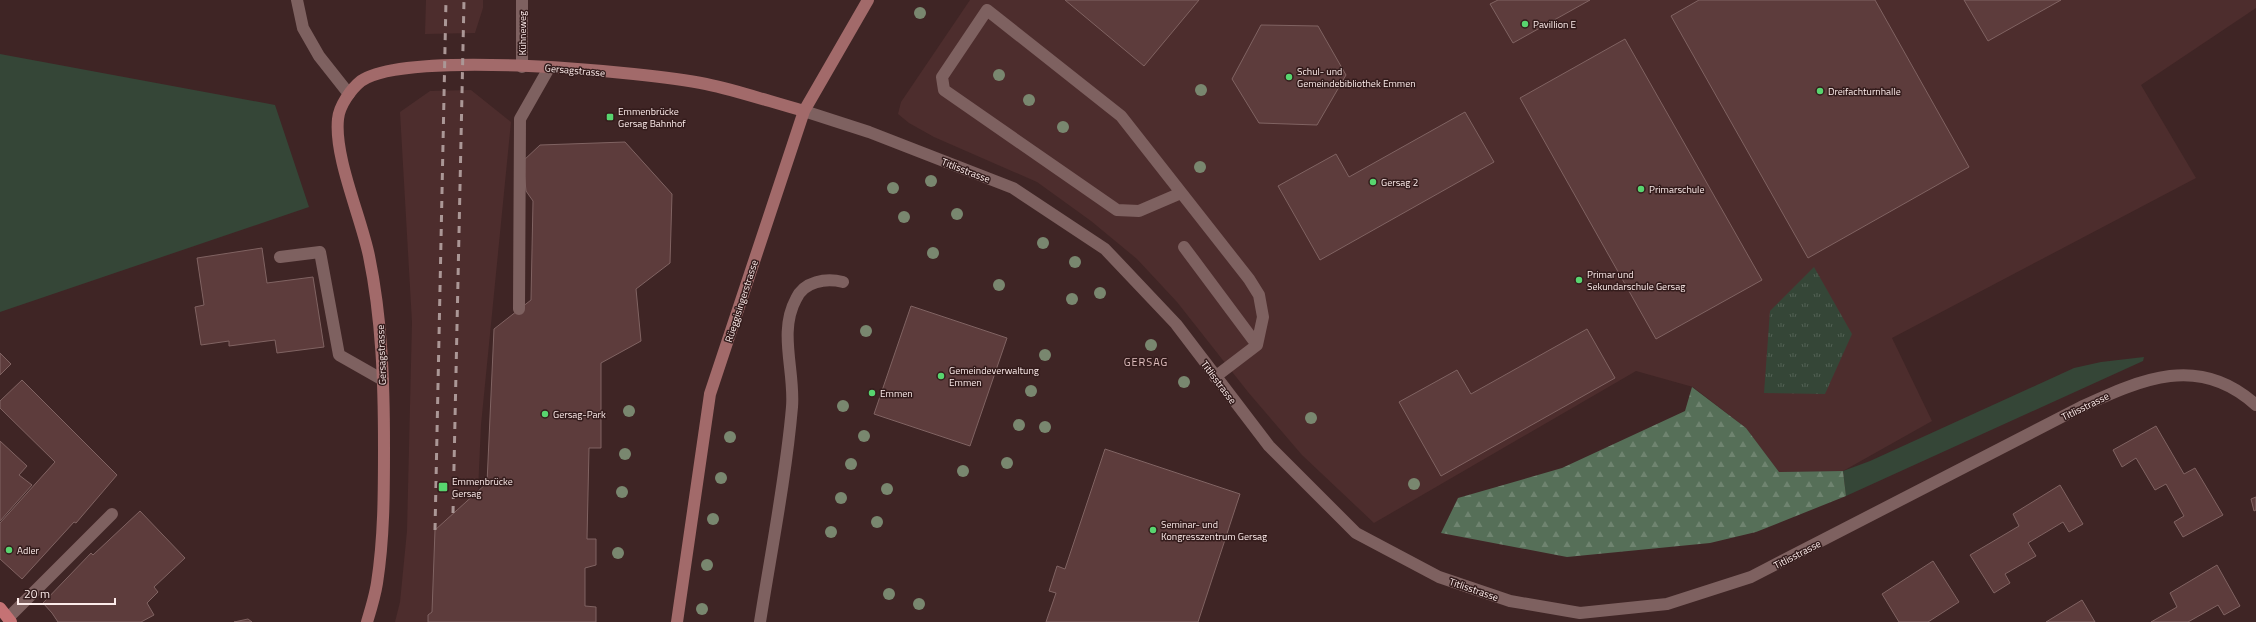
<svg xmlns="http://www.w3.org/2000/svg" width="2256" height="622" viewBox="0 0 2256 622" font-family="'Titillium Web',sans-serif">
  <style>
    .built { fill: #4d2d2d }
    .green { fill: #354637 }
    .forest { fill: url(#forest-firs) }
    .park { fill: url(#park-tufts) }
    .building { fill: #5d3c3c; stroke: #806362 }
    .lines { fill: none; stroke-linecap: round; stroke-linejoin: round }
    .lane { stroke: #7e6160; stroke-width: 12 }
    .street { stroke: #7e6160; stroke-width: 12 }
    .secondary { stroke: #a26a6a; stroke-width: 12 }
    .primary { stroke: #c57274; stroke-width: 12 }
    .rail { stroke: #ab9796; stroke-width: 3; stroke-dasharray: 7 7; stroke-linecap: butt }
    .tree { fill: #79876f }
    .poi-dot { fill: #58d56f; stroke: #341c1c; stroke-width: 1.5 }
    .labels { text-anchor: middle; stroke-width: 3; stroke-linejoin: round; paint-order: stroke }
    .poi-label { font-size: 10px; fill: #fdeceb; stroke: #341c1c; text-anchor: start }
    .street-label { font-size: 10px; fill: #fdeceb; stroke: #341c1c }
    .neighbourhood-label { font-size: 11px; letter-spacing: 1px; fill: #e0bfbe; stroke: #341c1c }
  </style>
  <defs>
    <pattern id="forest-firs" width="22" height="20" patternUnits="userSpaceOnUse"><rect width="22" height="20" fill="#566f58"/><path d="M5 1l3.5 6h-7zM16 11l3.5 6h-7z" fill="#6f8470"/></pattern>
    <pattern id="park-tufts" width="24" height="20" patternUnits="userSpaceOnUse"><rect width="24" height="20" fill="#354637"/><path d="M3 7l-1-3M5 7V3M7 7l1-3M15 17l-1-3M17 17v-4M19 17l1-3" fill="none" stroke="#536154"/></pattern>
  </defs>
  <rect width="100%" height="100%" fill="#3f2525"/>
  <path class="built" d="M426,0H483V8L475,33L425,34Z
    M970,0H2256V8L2141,85L2196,178L1892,338L1932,421L1843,471L1779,472L1746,428L1693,387L1636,371L1374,523L1302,455L1248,392L1177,302L1137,259L1091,221L1037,182L934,137L909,123L898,114L901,102Z
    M471,90L511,122L481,425L472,622H395L400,602L407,531L412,322L400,112L430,91Z"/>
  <path class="green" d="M0,54L275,105L309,207L0,312Z
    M2144,357L2143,361L1846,496L1843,471L1870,461L2074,368L2101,362Z"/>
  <path class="forest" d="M1692,387L1746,428L1779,472L1843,471L1846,496L1756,532L1710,543L1567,557L1441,533L1458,498L1562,468L1685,411Z"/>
  <path class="park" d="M1814,267L1852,334L1825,394L1764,393L1770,311Z"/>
  <path class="building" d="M1065,0H1199L1144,66Z
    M1498,0H1590L1513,43L1490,4Z
    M1699,0H1875L1969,167L1808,258L1671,16Z
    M1964,0H2061L1988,41Z
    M1261,25L1318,26L1346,75L1317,125L1259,123L1232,79Z
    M1625,39L1762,280L1656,339L1520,98Z
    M1465,112L1494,162L1320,260L1278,186L1336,154L1349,177Z
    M625,142L672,194L670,263L636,289L641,341L601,363V448H589L587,539H596V565L585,568V606L596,607V622H428V615L432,612L435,530L487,483L494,329L531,300L533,201L526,191L523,161L540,145Z
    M262,248L267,283L313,277L324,347L277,353L275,340L229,346V341L201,345L195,307L204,305L197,258Z
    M911,306L1007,338L970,446L874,414Z
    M1587,329L1615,378L1441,476L1399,402L1457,370L1471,394Z
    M0,353L11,364L0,375Z
    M22,380L117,475L76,523L74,522L22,579L0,559V523L55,462L0,408V401Z
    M2156,426L2184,474L2195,468L2223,515L2183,537L2174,522L2184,516L2166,484L2155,490L2136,458L2122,467L2113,450Z
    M0,441L27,466L19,475L32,485L0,521Z
    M1105,449L1240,494L1198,622H1046L1056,593L1049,591L1057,566L1065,569Z
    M2060,485L2083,524L2069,532L2063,522L2028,543L2036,556L2005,574L2010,583L1994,593L1970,555L2019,526L2013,514Z
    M2256,497V510L2254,511L2251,499Z
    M140,511L185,558L154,587L158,592L147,603L154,615L141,622H58L52,613L43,603L91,553L93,555Z
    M1933,561L1959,602L1928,622H1899L1882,594Z
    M2217,565L2240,606L2224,615L2218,605L2188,622H2151L2177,607L2170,593Z
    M2082,600L2095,622H2046Z
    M248,619L252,622H234Z"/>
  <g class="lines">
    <path class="lane" d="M1181,193L1139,211L1117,210L944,90L942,77L987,10L1121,116L1249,279L1259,295L1263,317L1257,345L1215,377
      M1184,247L1257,345
      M280,257L320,252L339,355L383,380
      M519,309L520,119L549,68
      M8,618L112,514
      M760,622C771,552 786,477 792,407C795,371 778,332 796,299C804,281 826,278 843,282"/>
    <path class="street" d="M297,0L303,28L319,56L349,94
      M522,67V0
      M804,111L869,132L1013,188L1105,249L1176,324L1269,446L1356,533L1439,577L1510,601L1580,613L1667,604L1751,577L2081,407C2142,379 2199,353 2256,405"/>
    <path class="secondary" d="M367,622C371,609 375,596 377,583C384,538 384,492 384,447C384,383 382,319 369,256C361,217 334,157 338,119C339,106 351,89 361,81C407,49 647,72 706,84C739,91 771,102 804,111
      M677,622L710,394L804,111L868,0"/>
    <path class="primary" d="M0,608L11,622"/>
    <path class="rail" d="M453,513L464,0
      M435,530L446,0"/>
  </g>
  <g class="tree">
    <circle cx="920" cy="13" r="6"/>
    <circle cx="999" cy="75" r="6"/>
    <circle cx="1201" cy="90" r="6"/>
    <circle cx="1029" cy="100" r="6"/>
    <circle cx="1063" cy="127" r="6"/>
    <circle cx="1200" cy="167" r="6"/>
    <circle cx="931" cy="181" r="6"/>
    <circle cx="893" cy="188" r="6"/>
    <circle cx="957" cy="214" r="6"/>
    <circle cx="904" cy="217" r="6"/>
    <circle cx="1043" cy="243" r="6"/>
    <circle cx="933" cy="253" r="6"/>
    <circle cx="1075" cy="262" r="6"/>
    <circle cx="999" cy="285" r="6"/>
    <circle cx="1100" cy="293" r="6"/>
    <circle cx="1072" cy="299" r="6"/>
    <circle cx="866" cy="331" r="6"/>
    <circle cx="1151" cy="345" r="6"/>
    <circle cx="1045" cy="355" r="6"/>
    <circle cx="1184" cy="382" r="6"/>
    <circle cx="1031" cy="391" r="6"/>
    <circle cx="843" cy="406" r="6"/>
    <circle cx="629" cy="411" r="6"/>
    <circle cx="1311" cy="418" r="6"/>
    <circle cx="1019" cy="425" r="6"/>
    <circle cx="1045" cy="427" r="6"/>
    <circle cx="864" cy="436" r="6"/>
    <circle cx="730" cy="437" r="6"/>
    <circle cx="625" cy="454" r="6"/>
    <circle cx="1007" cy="463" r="6"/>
    <circle cx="851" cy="464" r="6"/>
    <circle cx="963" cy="471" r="6"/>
    <circle cx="721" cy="478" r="6"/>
    <circle cx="1414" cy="484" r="6"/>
    <circle cx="887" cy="489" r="6"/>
    <circle cx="622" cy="492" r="6"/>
    <circle cx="841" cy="498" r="6"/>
    <circle cx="713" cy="519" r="6"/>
    <circle cx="877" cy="522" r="6"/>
    <circle cx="831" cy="532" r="6"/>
    <circle cx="618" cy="553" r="6"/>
    <circle cx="707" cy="565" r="6"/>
    <circle cx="889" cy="594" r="6"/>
    <circle cx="919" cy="604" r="6"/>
    <circle cx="702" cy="609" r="6"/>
  </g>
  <g class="poi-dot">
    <circle cx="1525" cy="24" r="4"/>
    <circle cx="1289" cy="77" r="4"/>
    <circle cx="1820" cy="91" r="4"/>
    <rect x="606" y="113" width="8" height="8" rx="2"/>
    <circle cx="1373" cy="182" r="4"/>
    <circle cx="1641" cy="189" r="4"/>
    <circle cx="1579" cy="280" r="4"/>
    <circle cx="941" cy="376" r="4"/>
    <circle cx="872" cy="393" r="4"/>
    <circle cx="545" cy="414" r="4"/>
    <rect x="438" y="482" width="10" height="10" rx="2"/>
    <circle cx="1153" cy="530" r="4"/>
    <circle cx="9" cy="550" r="4"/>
  </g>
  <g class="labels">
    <g class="poi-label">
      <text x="1533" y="28">Pavillion E</text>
      <text x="1297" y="75">Schul- und<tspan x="1297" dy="12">Gemeindebibliothek Emmen</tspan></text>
      <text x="1828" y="95">Dreifachturnhalle</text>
      <text x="618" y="115">Emmenbrücke<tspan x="618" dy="12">Gersag Bahnhof</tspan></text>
      <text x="1381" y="186">Gersag 2</text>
      <text x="1649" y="193">Primarschule</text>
      <text x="1587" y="278">Primar und<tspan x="1587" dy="12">Sekundarschule Gersag</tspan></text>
      <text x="949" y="374">Gemeindeverwaltung<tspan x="949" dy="12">Emmen</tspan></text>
      <text x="880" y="397">Emmen</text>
      <text x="553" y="418">Gersag-Park</text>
      <text x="452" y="485">Emmenbrücke<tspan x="452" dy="12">Gersag</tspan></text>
      <text x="1161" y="528">Seminar- und<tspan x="1161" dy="12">Kongresszentrum Gersag</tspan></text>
      <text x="17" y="554">Adler</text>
    </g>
    <g class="street-label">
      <text transform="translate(522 33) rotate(-90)" y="4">Kühneweg</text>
      <text transform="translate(575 70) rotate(5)" y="4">Gersagstrasse</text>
      <text transform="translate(966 170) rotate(21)" y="4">Titlisstrasse</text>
      <text transform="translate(741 301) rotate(-72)" y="4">Rüeggisingerstrasse</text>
      <text transform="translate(381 355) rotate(-92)" y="4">Gersagstrasse</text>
      <text transform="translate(1219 382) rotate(53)" y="4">Titlisstrasse</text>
      <text transform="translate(2085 406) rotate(-26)" y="4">Titlisstrasse</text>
      <text transform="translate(1797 554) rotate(-27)" y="4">Titlisstrasse</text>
      <text transform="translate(1474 589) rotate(19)" y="4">Titlisstrasse</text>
    </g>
    <g class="neighbourhood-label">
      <text x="1146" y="366">GERSAG</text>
    </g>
  </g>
  <path d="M18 598v6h97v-6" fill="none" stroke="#fdeceb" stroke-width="2"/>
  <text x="24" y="598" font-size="12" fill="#fdeceb" stroke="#341c1c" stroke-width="3" paint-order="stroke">20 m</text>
</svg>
